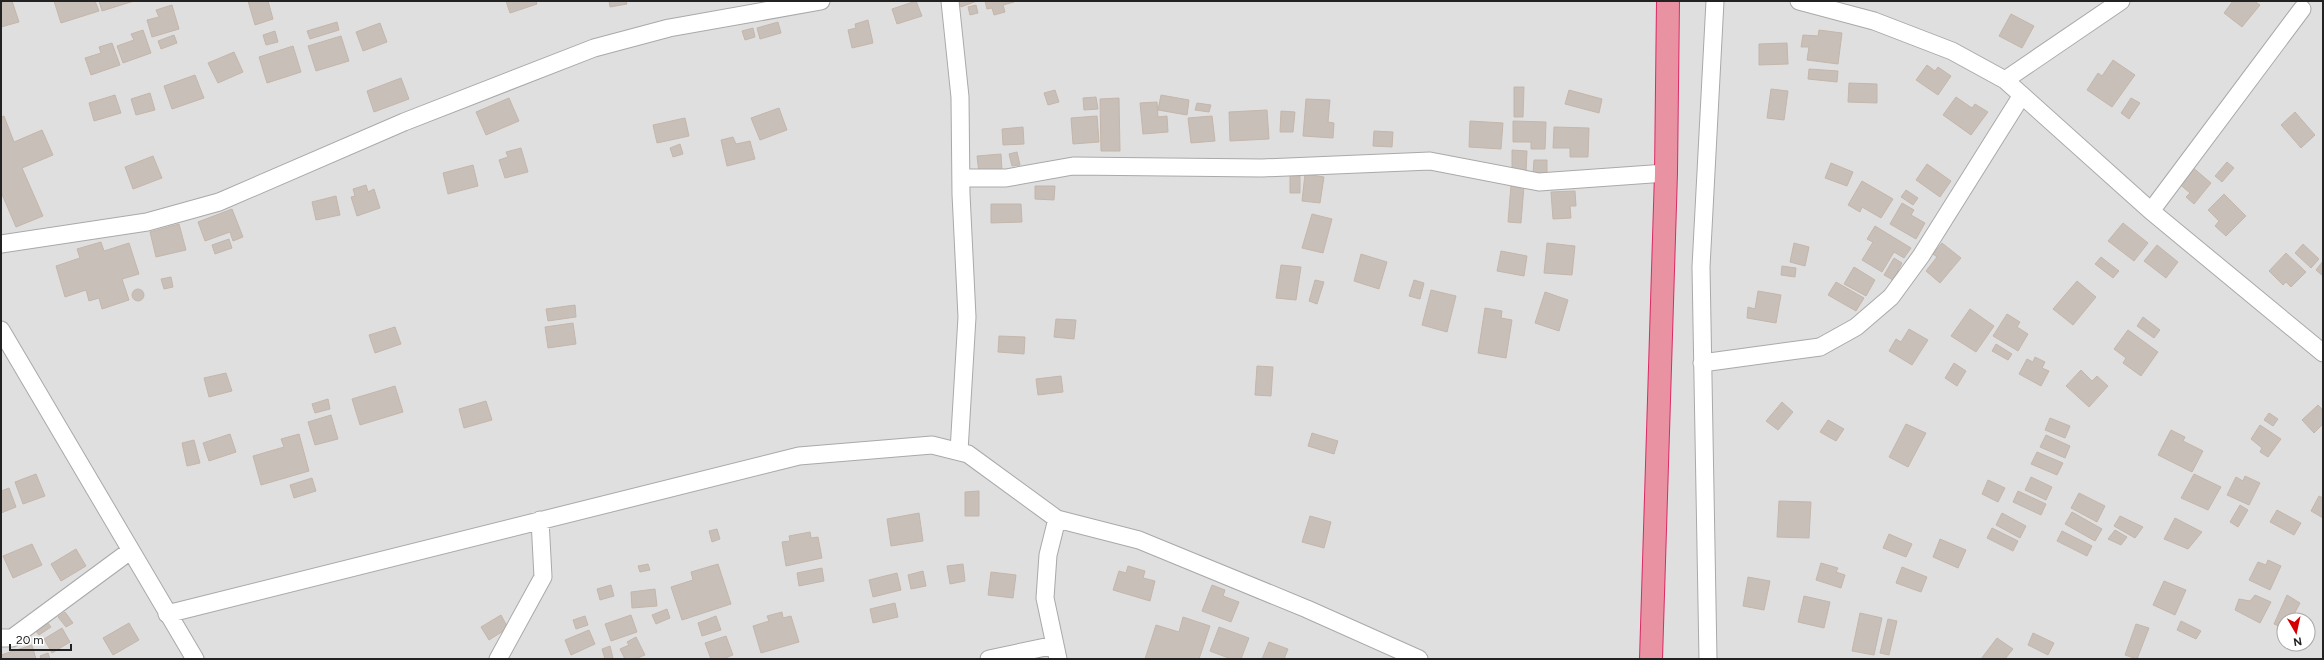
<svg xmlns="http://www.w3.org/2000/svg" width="2324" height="660" viewBox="0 0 2324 660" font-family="Figtree,sans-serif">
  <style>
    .residential { fill: #e0dfdf; fill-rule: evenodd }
    .building { fill: #c7bfb8; stroke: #c4b6ab }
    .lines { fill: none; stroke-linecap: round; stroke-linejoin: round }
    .street-casing { stroke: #a9a9a9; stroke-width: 19 }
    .highway-casing { stroke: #dc2a67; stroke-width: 24 }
    .street { stroke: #fff; stroke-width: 17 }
    .highway { stroke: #e892a2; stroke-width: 22 }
  </style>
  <rect width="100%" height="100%" fill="#f2efe9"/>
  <path class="residential" d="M1,1H2323V659H1ZM2284,620H2308V644H2284Z"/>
  <path class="building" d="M7,1H12L19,22L1,27V3Z
    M54,1H95L99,11L61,23Z
    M99,1H134L102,11Z
    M248,1H268L273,19L255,25Z
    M506,1H536L537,4L510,13Z
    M609,1H626L627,4L610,7Z
    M916,1L922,16L897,24L892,9Z
    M958,1H977L961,7Z
    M985,1H1014V2L1003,5L1005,12L994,15L992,8L987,9Z
    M2233,1H2254L2260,5L2242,27L2224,13Z
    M172,5L179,29L152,37L147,20L159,17L156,10Z
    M976,5L978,13L970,15L968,7Z
    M2011,14L2034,26L2022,48L1999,36Z
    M868,20L873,43L852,48L848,30L856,28L855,24Z
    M337,22L339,30L310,39L307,31Z
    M778,22L781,33L760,39L757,28Z
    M380,23L387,42L363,51L356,32Z
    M753,28L755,37L745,40L742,31Z
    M143,30L151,53L123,63L117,46L134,40L131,34Z
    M1819,30L1842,33L1838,64L1807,60L1809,47H1801L1803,35L1818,36Z
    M275,31L278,42L266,45L263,35Z
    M174,35L177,43L161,49L158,41Z
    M341,36L349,61L316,71L308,46Z
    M112,43L120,65L91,75L85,58L101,53L99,47Z
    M1787,43L1788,64L1759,65V44Z
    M293,46L301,72L267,83L259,57Z
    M234,52L243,72L218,83L208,63Z
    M2113,60L2135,75L2112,107L2087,90L2098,73L2102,76Z
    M1927,65L1935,71L1938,67L1951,76L1938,95L1916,80Z
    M1809,69L1838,71L1837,82L1808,79Z
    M195,75L204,98L172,109L164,86Z
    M401,78L409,99L374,112L367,91Z
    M1849,83L1877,84V103L1848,102Z
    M1514,87H1524L1523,117H1514Z
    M1771,89L1788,91L1784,120L1767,118Z
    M1055,90L1059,102L1048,105L1044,93Z
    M1569,90L1602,99L1599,113L1565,104Z
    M150,93L155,110L136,115L131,99Z
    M115,95L121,113L94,121L89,103Z
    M1161,95L1189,100L1187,115L1158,110Z
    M1096,97L1098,109L1084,110L1083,98Z
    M1956,97L1972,108L1975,104L1988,112L1971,135L1943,115Z
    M509,98L519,121L486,135L476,112Z
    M1119,98L1120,151H1101L1100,99Z
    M2131,98L2140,103L2129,119L2121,113Z
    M1306,99L1330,100L1328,122L1334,123L1333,138L1303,136Z
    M1157,102L1158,117L1167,116L1168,132L1143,134L1140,103Z
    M1197,103L1211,105L1209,112L1195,110Z
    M779,108L787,130L760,140L751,118Z
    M1267,110L1269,139L1230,141L1229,112Z
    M1281,111L1295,112L1293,132H1280Z
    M2295,112L2315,135L2301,148L2281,125Z
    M4,116L14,142L42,130L53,155L22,168L43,216L16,227L1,192V117Z
    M1097,116L1099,142L1073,144L1071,118Z
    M1212,116L1215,141L1191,143L1188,118Z
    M685,118L689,136L657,143L653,125Z
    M1470,121L1503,123L1501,149L1469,147Z
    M1513,121L1546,122L1545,149H1531V142H1513Z
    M1023,127L1024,144L1003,145L1002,129Z
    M1554,127L1589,128L1588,157H1570V148H1553Z
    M1374,131L1393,132L1392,147L1373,146Z
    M733,137L736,144L750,141L755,159L727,166L721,140Z
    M680,144L683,154L673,157L670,148Z
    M521,148L528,172L505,178L499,160L508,157L506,152Z
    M1512,150L1527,151L1526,172L1512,171Z
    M1017,152L1020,165L1012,166L1009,154Z
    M1001,154L1002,171L979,173L977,156Z
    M153,156L162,178L133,189L125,167Z
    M1534,160H1547V173H1533Z
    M2227,162L2234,168L2222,182L2215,176Z
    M1831,163L1853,172L1847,186L1825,178Z
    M1927,164L1951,181L1940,197L1916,180Z
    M473,165L478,186L448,194L443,173Z
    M2191,166L2211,183L2194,204L2186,197L2190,193L2177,182Z
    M1305,174L1324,177L1320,203L1302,201Z
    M1290,175L1300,176V193H1290Z
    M1862,181L1893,199L1881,218L1862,207L1860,212L1848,205Z
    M366,185L368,192L374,189L380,208L357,216L351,197L355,196L353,189Z
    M1511,185L1524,186L1521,223L1508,222Z
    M1035,186H1055L1054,200L1035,199Z
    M1906,190L1918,198L1913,205L1901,197Z
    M1575,191L1576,206H1570L1571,218L1553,219L1551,192Z
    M2224,194L2246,216L2226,236L2215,226L2219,221L2208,210Z
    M336,196L340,215L316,220L312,202Z
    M1902,203L1914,210L1911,215L1925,223L1916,239L1890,224Z
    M991,204H1021L1022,222L991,223Z
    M232,209L243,237L233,241L230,232L205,241L198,222Z
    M1312,214L1332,219L1323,253L1302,248Z
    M2123,223L2148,243L2134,261L2108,241Z
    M179,224L186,250L156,257L150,232Z
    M1875,226L1911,248L1904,258L1894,252L1882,272L1862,260L1873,242L1867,239Z
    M229,239L232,248L215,254L212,245Z
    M101,242L104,251L129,243L139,274L122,279L129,300L102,309L99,298L89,301L86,290L65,297L56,266L80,258L77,249Z
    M1547,243L1575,246L1572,275L1544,273Z
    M1794,243L1809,247L1805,266L1790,262Z
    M1942,243L1961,258L1940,283L1926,271L1937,257L1933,254Z
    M2303,244L2319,259L2311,268L2295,253Z
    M2157,245L2178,262L2166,278L2144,261Z
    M1501,251L1527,256L1524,276L1497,271Z
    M2286,253L2306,272L2291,287L2286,282L2283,285L2269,271Z
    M1361,254L1387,262L1379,289L1354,281Z
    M2101,257L2119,271L2113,278L2095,264Z
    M1894,258L1902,263L1893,280L1884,275Z
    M2323,261V276L2316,270Z
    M1281,265L1301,267L1296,300L1276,298Z
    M1782,266L1796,268L1795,277L1781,275Z
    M1854,267L1875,280L1866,296L1844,284Z
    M171,277L173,287L164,289L161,279Z
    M1315,280L1324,282L1317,304L1309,301Z
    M1414,280L1424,283L1420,299L1409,296Z
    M2077,281L2096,297L2073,325L2053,309Z
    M1836,282L1864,298L1856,311L1828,295Z
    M132 295a6 6 0 1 1 12 0a6 6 0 1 1-12 0Z
    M1431,290L1456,296L1447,332L1422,325Z
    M1758,291L1781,295L1776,323L1747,318L1748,307L1755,309Z
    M1545,292L1568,300L1559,331L1535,323Z
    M575,305L576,317L548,321L546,309Z
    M1485,308L1502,311L1501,318L1512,320L1506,358L1478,353Z
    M1970,309L1994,326L1976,352L1951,336Z
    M2007,314L2020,322L2017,327L2028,334L2018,351L1993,336Z
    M2143,317L2160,330L2154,338L2137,326Z
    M1056,319L1076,320L1074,339L1054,337Z
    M573,323L576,344L548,348L545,327Z
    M395,327L401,344L375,353L369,335Z
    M1909,329L1928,340L1912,365L1889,351L1896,339L1901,342Z
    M2128,330L2158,352L2141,376L2123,363L2126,358L2114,349Z
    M999,336L1025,337L1024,354L998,352Z
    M1996,344L2012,354L2008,360L1992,351Z
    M2035,357L2045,362L2042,368L2049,371L2041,386L2019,374L2027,359L2033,362Z
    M1954,363L1966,371L1957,386L1945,378Z
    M1257,366L1273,367L1271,396L1255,395Z
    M2081,370L2092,381L2097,376L2108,386L2089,407L2066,386Z
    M226,373L232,391L209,397L204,378Z
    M1061,376L1063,392L1038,395L1036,379Z
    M395,386L403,412L360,425L352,399Z
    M328,399L330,409L315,413L312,404Z
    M486,401L492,420L464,428L459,409Z
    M1782,402L1793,412L1778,430L1766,421Z
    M2318,405L2323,410V424L2314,433L2302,420Z
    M2269,413L2278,419L2273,426L2264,420Z
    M331,415L338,439L315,445L308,422Z
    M2050,418L2070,426L2065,438L2045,430Z
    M1828,420L1844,429L1836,441L1820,432Z
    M1906,424L1926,433L1908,467L1889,457Z
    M2260,425L2281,439L2268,457L2260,452L2262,448L2251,439Z
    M2171,430L2185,437L2183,441L2203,451L2192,472L2158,455Z
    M1312,433L1338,441L1334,454L1308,446Z
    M230,434L236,452L209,461L203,443Z
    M299,434L309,471L261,485L253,456L284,447L281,439Z
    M2046,435L2070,446L2065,458L2040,447Z
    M194,440L200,463L187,466L182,443Z
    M2037,452L2063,463L2057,475L2031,464Z
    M36,474L45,496L23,504L15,482Z
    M2194,474L2221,487L2208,510L2181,498Z
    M2245,476L2260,483L2249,505L2227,495L2236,477L2243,481Z
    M2031,477L2052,487L2046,500L2025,490Z
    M312,478L316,491L294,498L290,485Z
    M1988,480L2005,488L1998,502L1982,494Z
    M9,488L16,507L1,513V491Z
    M979,491V516H965V492Z
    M2018,491L2046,504L2041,515L2013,502Z
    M2079,493L2105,506L2097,522L2071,508Z
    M2319,496L2323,498V518L2311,511Z
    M1779,501L1811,502L1809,538L1777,537Z
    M2240,505L2248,510L2238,527L2230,522Z
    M2277,510L2301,523L2294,535L2270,522Z
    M2072,512L2102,529L2095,541L2065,524Z
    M919,513L923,541L891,546L887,519Z
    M2002,513L2026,526L2020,538L1996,525Z
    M1310,516L1331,522L1324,548L1302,542Z
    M2120,516L2143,527L2135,538L2114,526Z
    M2175,518L2202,532L2188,549L2164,539Z
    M1992,528L2018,541L2013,551L1987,538Z
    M717,529L720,539L712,542L709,531Z
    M2115,530L2127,537L2121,545L2108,539Z
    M2062,531L2092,546L2087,556L2057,541Z
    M810,532L811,538L818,537L822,558L786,566L782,542L790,541L789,536Z
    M1889,534L1912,544L1906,557L1883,548Z
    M1940,539L1966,550L1958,568L1933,557Z
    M32,544L42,565L13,578L3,556Z
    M76,549L86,566L61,581L51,564Z
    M2268,560L2281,566L2270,590L2249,580L2258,562L2266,565Z
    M1821,563L1838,568L1836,572L1845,575L1841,588L1816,580Z
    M648,564L650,570L640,572L638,566Z
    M718,564L731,604L682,620L671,587L693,580L691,572Z
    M963,564L965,581L950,584L947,566Z
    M1128,566L1145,571L1143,578L1155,581L1150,601L1113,590L1119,571L1126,573Z
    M1902,567L1927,577L1921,592L1896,583Z
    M822,568L824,581L799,586L797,573Z
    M923,571L926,586L911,589L908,575Z
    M991,572L1016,575L1013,598L988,595Z
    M897,573L901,590L873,597L869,580Z
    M1748,577L1770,581L1764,610L1743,606Z
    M2164,581L2186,590L2175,615L2153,605Z
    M611,585L614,596L600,600L597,589Z
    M1212,585L1225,590L1223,596L1239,602L1231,622L1202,611Z
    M655,589L657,606L632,608L631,592Z
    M2255,595L2271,602L2260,623L2235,610L2239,599L2250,601Z
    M2287,595L2300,603L2291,620H2284V628L2274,624Z
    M1804,596L1830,602L1824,628L1798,622Z
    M895,603L898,617L873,623L870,609Z
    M667,609L670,618L656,624L652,615Z
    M65,612L73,623L66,627L58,617Z
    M782,612L783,618L791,616L799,642L761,653L753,626L769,621L767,616Z
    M1860,613L1882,618L1874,655L1852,651Z
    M501,615L508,628L489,640L481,627Z
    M631,615L637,632L611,641L605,624Z
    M585,616L588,625L576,629L573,620Z
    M716,616L721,630L702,636L698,623Z
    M1183,617L1210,626L1199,659H1145L1156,625L1179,632Z
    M1888,619L1897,621L1889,655L1880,653Z
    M2181,621L2201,631L2196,639L2177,630Z
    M47,622L51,627L39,635L35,630Z
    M129,623L139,640L113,655L103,638Z
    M2136,624L2149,628L2137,659L2125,655Z
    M1219,627L1249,638L1241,659H1231L1210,651Z
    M62,628L70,642L52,653L44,639Z
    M589,630L595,644L571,655L565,640Z
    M2033,633L2054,643L2048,655L2028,645Z
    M726,636L733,655L723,659H711L705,643Z
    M636,637L645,655L635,659H625L620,649L629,645L627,642Z
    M1997,638L2013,649L2005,659H1981Z
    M1269,642L1288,649L1284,659H1262Z
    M32,645L36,659H1V655Z
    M610,646L613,658L605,659L602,649Z
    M48,653L50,659H41L40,656Z"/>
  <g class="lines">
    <g class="street-casing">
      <path id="street" d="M950,1L960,97L961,194L967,317L959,451
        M1799,1L1874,21L1952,51L2005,80L2151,211L2323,353
        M2005,80L2121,1
        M961,178H1006L1073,166L1262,168L1430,161L1539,182L1666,173
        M2151,211L2302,9
        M1,244L147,222L219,202L404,122L594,48L669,28L821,1
        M1,330L195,659
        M1702,363L1820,347L1856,327L1891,297L1921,256L2022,95
        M1057,519L1048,555L1045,598L1058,659
        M167,614L799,456L932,445L968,454L1057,519L1139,540L1307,609L1419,659
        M1,638H12L130,551
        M498,659L543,577L540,520
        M989,659L1055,645
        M1708,659L1701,267L1715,1"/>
    </g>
    <g class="highway-casing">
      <path id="highway" d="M1651,659L1666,173L1668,1"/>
    </g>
    <use href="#street" class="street"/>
    <use href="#highway" class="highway"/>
  </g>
  <rect width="2324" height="660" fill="none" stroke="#222222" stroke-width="4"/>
  <g transform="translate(2296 632) rotate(171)"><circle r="19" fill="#ffffff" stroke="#a7a7a7"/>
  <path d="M0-3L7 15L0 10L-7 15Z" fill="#d40000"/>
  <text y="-6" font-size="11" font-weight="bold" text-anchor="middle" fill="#222222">N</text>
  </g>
  <path d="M10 644v6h61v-6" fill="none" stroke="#222222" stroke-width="2"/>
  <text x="16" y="644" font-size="12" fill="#222222" stroke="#ffffff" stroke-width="3" paint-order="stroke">20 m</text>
</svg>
